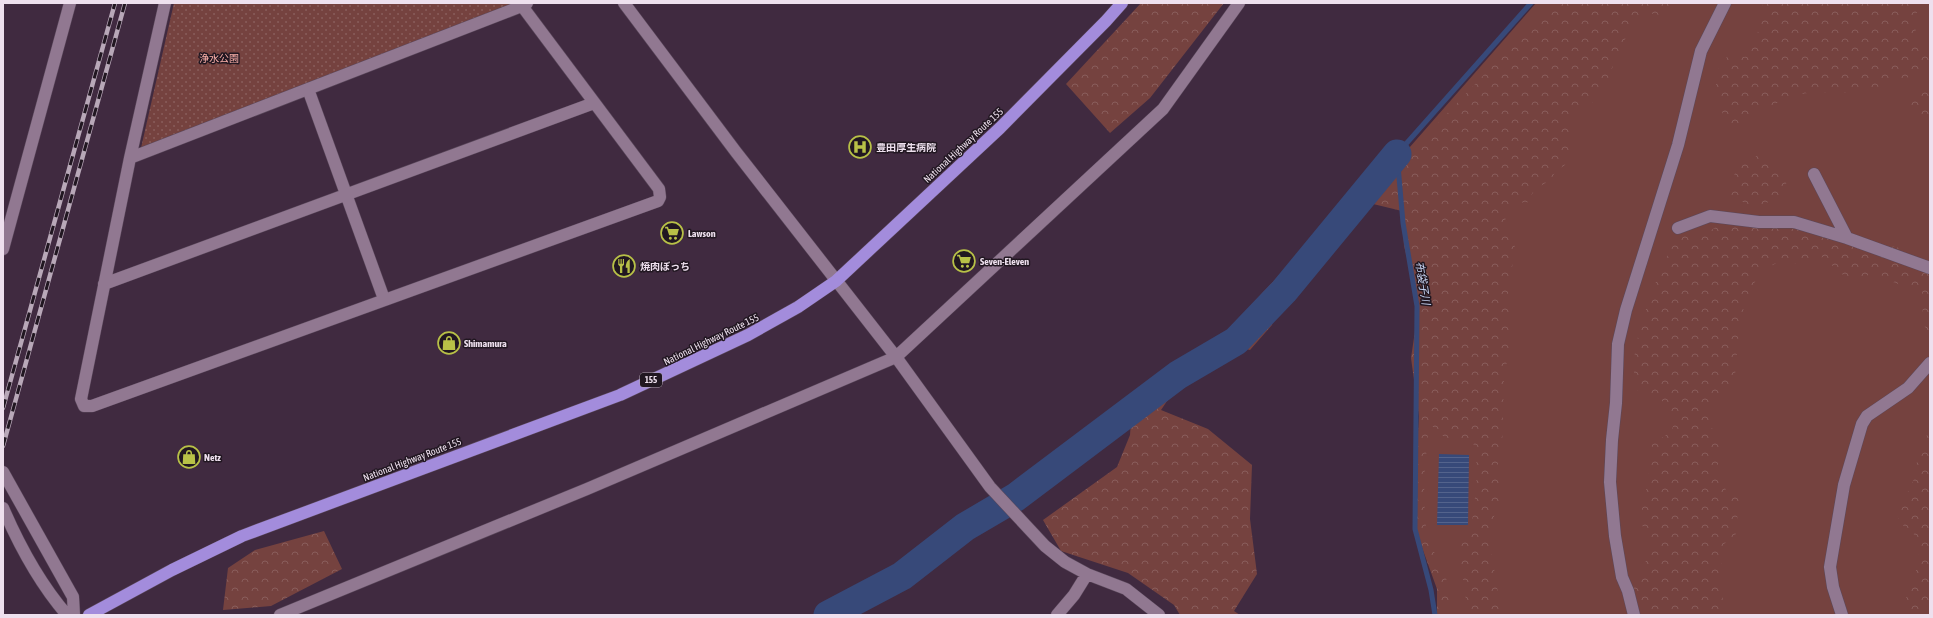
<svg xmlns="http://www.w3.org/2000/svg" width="1933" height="618" viewBox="0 0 1933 618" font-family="'Asap Condensed','Noto Sans JP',sans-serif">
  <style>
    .green { fill: #75423f }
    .forest { fill: url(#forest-crowns) }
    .park { fill: url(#park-dots) }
    .water { fill: url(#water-rules) }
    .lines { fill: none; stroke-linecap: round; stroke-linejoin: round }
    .stream { stroke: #374979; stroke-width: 5 }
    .river { stroke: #374979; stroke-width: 29 }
    .minor-casing { stroke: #5a485b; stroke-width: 13 }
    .highway-casing { stroke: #5a485b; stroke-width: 13 }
    .minor { stroke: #917891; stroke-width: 12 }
    .highway { stroke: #a38cdc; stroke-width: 12 }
    .rail-casing { stroke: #b8a8b8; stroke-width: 4.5 }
    .rail { stroke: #211721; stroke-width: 3; stroke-dasharray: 9; stroke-linecap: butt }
    .labels { text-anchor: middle; stroke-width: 3; stroke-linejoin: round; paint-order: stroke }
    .shield { fill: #211721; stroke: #b0a4b0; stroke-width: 1 }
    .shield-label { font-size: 9px; font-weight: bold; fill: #eee0ee }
    .park-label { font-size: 10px; fill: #feb2ab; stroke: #211721 }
    .street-label { font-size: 10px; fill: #eee0ee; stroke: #211721 }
    .poi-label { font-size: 10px; font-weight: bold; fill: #eee0ee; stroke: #211721; text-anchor: start }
    .water-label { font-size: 11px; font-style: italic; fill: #c7d4f3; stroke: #211721 }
  </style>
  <defs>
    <pattern id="forest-crowns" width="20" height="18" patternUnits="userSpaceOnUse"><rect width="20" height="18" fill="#75423f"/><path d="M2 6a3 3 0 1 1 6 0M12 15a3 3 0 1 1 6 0" fill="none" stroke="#895d5b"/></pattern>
    <pattern id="park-dots" width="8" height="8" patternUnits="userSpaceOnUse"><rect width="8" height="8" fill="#75423f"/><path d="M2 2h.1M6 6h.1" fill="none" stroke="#895d5b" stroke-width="1.8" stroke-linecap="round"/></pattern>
    <pattern id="water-rules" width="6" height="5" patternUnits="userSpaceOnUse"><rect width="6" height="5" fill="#374979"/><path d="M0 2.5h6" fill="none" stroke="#54638c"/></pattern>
  </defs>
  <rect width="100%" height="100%" fill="#402a40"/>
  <path class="green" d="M1536,3H1930V615H1440L1437,587L1419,530L1422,305L1402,156Z"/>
  <path class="forest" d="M1141,3H1224L1150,98L1110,133L1066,84Z
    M1552,3H1673L1659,15L1648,13L1635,19L1616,58L1605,87L1592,103L1583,101L1570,119L1571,150L1565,165L1555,172L1551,180L1535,189L1527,203L1518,202L1508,208L1503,230L1510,234L1515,247L1507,302L1511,321V345L1504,374L1502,451L1497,467L1501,485L1499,501L1488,535L1497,585L1500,615H1468L1459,549V541L1471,530C1474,502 1481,469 1473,442L1460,439L1445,438L1429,423L1424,479L1425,522L1432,547L1447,581L1451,615H1437V589L1416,531L1415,479L1419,416L1411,358L1419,304L1404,246L1402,211L1369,203L1335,226L1279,289L1272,325L1250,350L1222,344L1190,367L1161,410L1208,429L1252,465L1250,519L1257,574L1234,611L1240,615H1180L1174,605L1128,573L1061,551L1043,520L1117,467L1130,435L1132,408L1145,385L1228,330L1366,182L1421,141Z
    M1763,3H1913L1917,10L1915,39L1930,53V69L1888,85L1843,93L1812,92L1788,97L1729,129L1720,107L1716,84L1720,62L1736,51L1745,57C1757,41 1762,22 1763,3Z
    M1930,86V118L1919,119L1907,108L1910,95Z
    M1762,152L1783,173L1789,193L1764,204L1750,206L1730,195L1732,179L1742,160L1750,161Z
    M1722,223L1810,224L1861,239L1912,251L1930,268V334L1923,324L1922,290C1905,287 1890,283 1877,272C1846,284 1846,278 1823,257L1801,265L1784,260C1778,263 1770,265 1765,270C1736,296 1739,348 1734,385L1723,393L1711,403L1710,425L1721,442C1715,465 1718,473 1728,494L1739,498L1736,534L1723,545L1720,579L1725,615H1642L1633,599L1634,580L1643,568L1651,548V534L1639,523L1648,481L1652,444L1671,432L1676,418L1665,402L1648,397L1637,390C1636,384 1634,378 1634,372C1631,339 1662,259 1681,232L1701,237Z
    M1930,425V615H1900L1918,565L1920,542L1912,532L1900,523L1897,514L1918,471L1916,456L1926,438Z
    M324,531L342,569L271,606L223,610L228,568L255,550Z"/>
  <path class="park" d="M174,3H518L141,148Z"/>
  <path class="water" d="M1439,454L1469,455L1468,525H1437Z"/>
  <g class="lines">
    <path class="stream" d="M1435,615L1431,590L1415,529L1417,306L1403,223L1397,154L1531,3"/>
    <path class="river" d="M828,615L902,576L965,527L1016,497L1178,375L1236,341L1284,291L1397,154"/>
    <g class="minor-casing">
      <path id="minor" d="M165,3L130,158L81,399L84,406H92L658,201L660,197L659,189L522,6
        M624,3L736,152L896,357L990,487L1045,546L1065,562L1087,574L1126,589L1159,615
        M308,89L384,299
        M130,158L522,6L527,3
        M1814,174L1847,238L1930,268
        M1678,228L1710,216L1759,222H1794L1847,238
        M3,249L70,3
        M104,284L594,103
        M3,472L73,597L74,615
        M3,508C19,545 40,584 67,615
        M280,615L587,489L896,357L1163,109L1239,3
        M1057,615L1074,595L1087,574
        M1634,615L1628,591L1622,577L1615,536L1610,482L1612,440L1616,403L1618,344L1626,310L1678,145L1701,51L1725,3
        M1842,615L1833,587L1830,567L1844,485L1862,424L1867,416L1908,388L1930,363"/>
    </g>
    <g class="highway-casing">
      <path id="highway" d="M89,615L172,570L242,536L620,395L748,335L798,307L836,281L1000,128L1106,21L1122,3"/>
    </g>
    <use href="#minor" class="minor"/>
    <use href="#highway" class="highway"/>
    <g class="rail-casing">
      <path id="rail" d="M3,408L115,3
        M3,446L125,3"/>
    </g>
    <use href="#rail" class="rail"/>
  </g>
  <defs>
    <g id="hospital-ring" transform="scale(1.15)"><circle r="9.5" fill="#211721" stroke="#b8c147" stroke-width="1.5"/><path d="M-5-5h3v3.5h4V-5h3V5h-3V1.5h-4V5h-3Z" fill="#b8c147"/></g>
    <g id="supermarket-ring" transform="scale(1.15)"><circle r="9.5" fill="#211721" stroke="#b8c147" stroke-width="1.5"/><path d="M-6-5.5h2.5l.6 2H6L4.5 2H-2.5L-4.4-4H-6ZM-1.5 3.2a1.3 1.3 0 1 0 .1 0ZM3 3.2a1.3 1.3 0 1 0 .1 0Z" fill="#b8c147"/></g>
    <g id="restaurant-ring" transform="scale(1.15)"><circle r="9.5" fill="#211721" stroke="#b8c147" stroke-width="1.5"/><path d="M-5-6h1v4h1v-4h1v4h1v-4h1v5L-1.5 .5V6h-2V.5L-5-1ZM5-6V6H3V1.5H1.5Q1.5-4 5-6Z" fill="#b8c147"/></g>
    <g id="shop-ring" transform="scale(1.15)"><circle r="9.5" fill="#211721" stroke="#b8c147" stroke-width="1.5"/><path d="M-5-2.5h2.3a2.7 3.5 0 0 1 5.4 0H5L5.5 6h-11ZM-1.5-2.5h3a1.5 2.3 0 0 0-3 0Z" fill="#b8c147"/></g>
  </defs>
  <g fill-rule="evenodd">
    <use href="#hospital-ring" x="860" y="147"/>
    <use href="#supermarket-ring" x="672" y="233"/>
    <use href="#supermarket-ring" x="964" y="261"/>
    <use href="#restaurant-ring" x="624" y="266"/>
    <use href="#shop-ring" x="449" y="343"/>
    <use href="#shop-ring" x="189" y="457"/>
  </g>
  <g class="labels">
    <rect class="shield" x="640" y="373" width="22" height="14" rx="3"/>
    <g class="shield-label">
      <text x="651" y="383">155</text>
    </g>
    <g class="park-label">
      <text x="219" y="62">浄水公園</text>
    </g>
    <g class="street-label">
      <text transform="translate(963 145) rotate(-43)" y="4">National Highway Route 155</text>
      <text transform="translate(711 339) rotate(-26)" y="4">National Highway Route 155</text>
      <text transform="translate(412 459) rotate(-21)" y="4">National Highway Route 155</text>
    </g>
    <g class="poi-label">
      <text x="876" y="151">豊田厚生病院</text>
      <text x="688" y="237">Lawson</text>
      <text x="980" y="265">Seven-Eleven</text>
      <text x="640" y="270">焼肉ぼっち</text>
      <text x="464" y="347">Shimamura</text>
      <text x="204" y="461">Netz</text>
    </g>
    <g class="water-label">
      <text transform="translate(1423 283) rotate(81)" y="4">布袋子川</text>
    </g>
  </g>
  <rect width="1933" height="618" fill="none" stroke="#eee0ee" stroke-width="8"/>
</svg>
